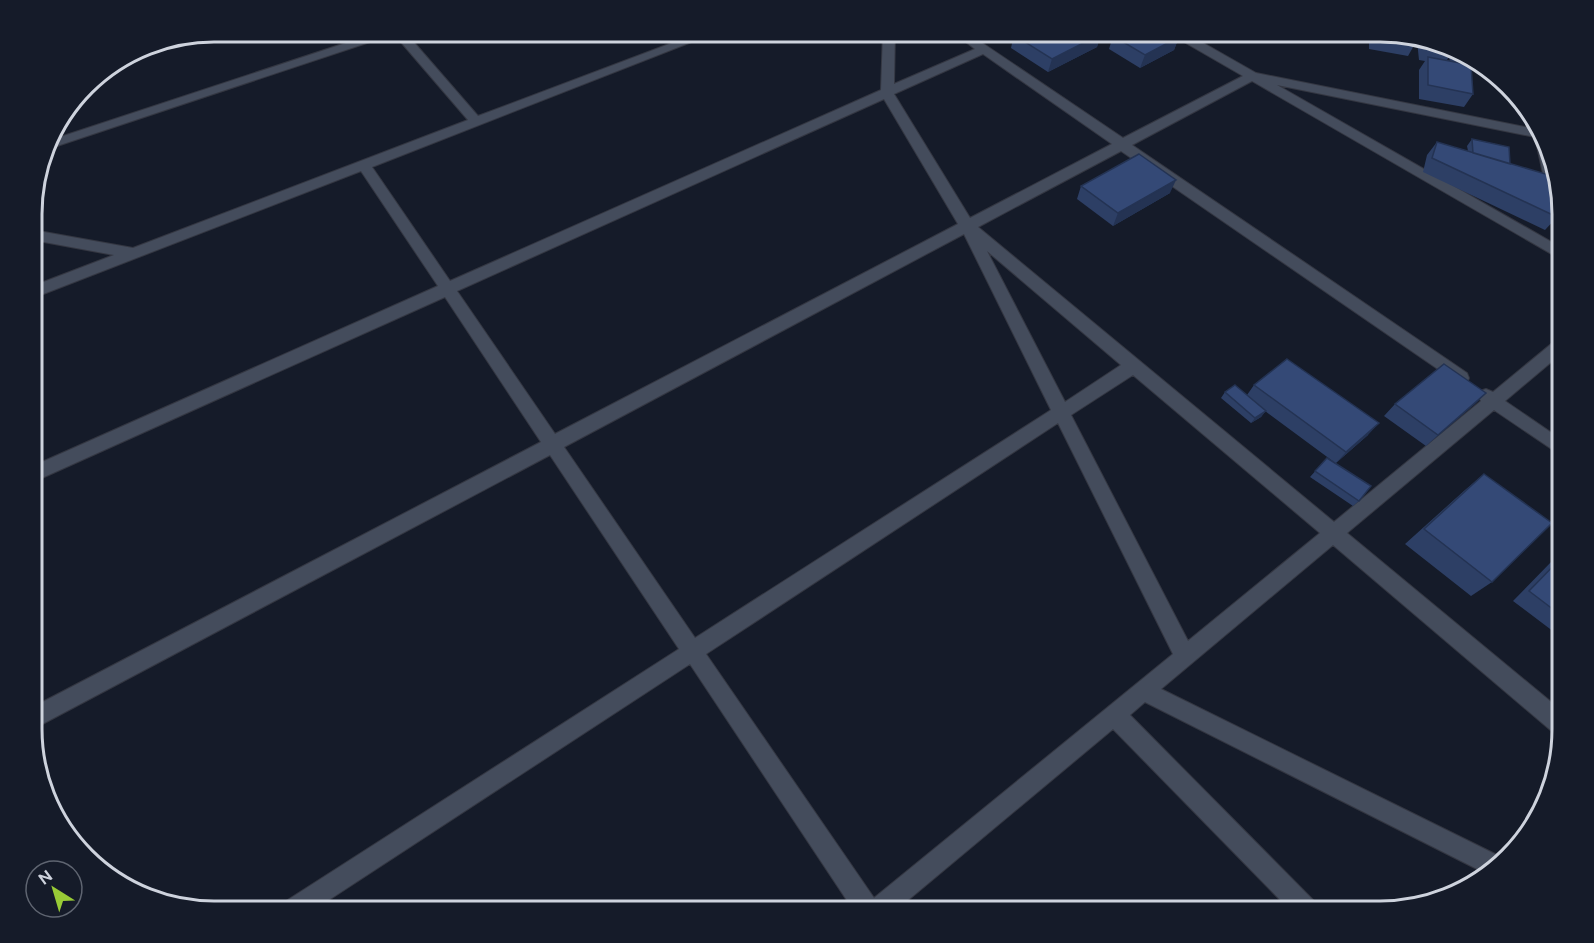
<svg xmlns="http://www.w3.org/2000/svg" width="1594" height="943" viewBox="0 0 1594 943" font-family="Figtree,sans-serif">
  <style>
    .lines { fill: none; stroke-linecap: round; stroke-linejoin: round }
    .minor-casing { stroke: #343742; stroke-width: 2 }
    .minor { fill: #444c5c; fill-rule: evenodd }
    .wall { fill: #2d3f65 }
    .shaded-wall { fill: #243353 }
    .building { fill: #344976; stroke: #243353; stroke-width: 1.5 }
    .rim { fill: none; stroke: #ced3dd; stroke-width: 3 }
  </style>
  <rect width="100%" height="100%" fill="#151b29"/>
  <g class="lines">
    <g class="minor-casing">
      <path id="minor" d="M379,32H405L478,116L701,32H717L372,167L450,281L881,90L883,32H895L894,84L975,49L953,32H966L1123,138L1243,76L1172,35L1170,32H1184L1256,73L1540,130L1562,202V233L1555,228L1535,137L1277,85L1562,248V260L1252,81L1132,145L1467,373L1469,378L1467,383L1461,385L1121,151L978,227L1334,522L1481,401L1478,396L1480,391L1486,389L1493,392L1556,340L1562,338V353L1505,401L1562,440V456L1494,410L1347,533L1562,711V736L1554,733L1333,545L1161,689L1501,857L1485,873L1145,702L1130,715L1316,903L1320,911H1291L1113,729L895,911H854L690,664L312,911H279L283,903L679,649L550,455L33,729V707L541,442L445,297L33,482V466L438,286L361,171L33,298V286L114,255L33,240V230L133,248L468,120L394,34L45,150L48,141ZM983,54L1112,144L970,218L894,94ZM884,99L958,224L555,434L457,291ZM964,234L1051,410L695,638L564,447ZM987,251L1121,365L1065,402ZM1133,375L1320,533L1188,641L1071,415ZM1058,423L1173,654L874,898L706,654Z"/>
    </g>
    <use href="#minor" class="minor"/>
  </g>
  <path class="wall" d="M655,32H689L665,40Z
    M995,32H1098L1101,34L1097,47L1048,72L1011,48L1013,39L1009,41Z
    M1242,32H1276L1274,36Z
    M1369,32H1381L1416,42L1408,56L1369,49Z
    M1113,36L1179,37L1174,50L1140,68L1109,49Z
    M1417,41L1468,55V56L1463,63L1450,61L1449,57L1446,61L1473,94L1464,107L1419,99V70L1425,61L1419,60Z
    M1472,139L1510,164L1557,217L1545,230L1423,172L1427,155L1437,142L1468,151L1467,146Z
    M1081,186L1170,193L1113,226L1077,199Z
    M1254,385L1368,435L1336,463L1359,501L1353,506L1310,477L1327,458L1334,462L1265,411L1261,417L1251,423L1221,398L1225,392L1247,395Z
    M1486,393L1426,446L1384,416L1395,404Z
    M1484,474L1492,582L1471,596L1405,544L1465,490Z
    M1562,555V638L1513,601L1552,561Z"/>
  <path class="shaded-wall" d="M664,32H689L665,40Z
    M1011,32H1030L1014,35L1013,39L1009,41Z
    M1101,34L1097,47L1048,72L1052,59Z
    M1179,37L1174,50L1140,68L1145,55Z
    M1176,180L1170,193L1113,226L1118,213Z
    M1486,393L1474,405L1426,446L1438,435Z
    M1266,411L1261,417L1251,423L1255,418Z
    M1379,423L1368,435L1336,463L1346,452Z"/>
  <path class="building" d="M1021,32H1098L1101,34L1052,59L1014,35Z
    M1122,32H1170L1179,37L1145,55L1113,36Z
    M1377,32H1381L1416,41V42L1377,36Z
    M1427,44L1451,50L1427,46Z
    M1454,51L1468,55V56L1454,54Z
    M1428,57L1471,65L1473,94L1428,85Z
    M1472,139L1509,147L1510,164L1473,153Z
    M1437,142L1549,175L1557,217L1432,158Z
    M1139,154L1176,180L1118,213L1081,186Z
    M1287,359L1379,423L1346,452L1254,385Z
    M1444,364L1486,393L1438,435L1395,404Z
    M1235,385L1266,411L1255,418L1225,392Z
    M1327,458L1371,486L1359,501L1315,471Z
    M1484,474L1552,523L1492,582L1424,529Z
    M1562,557V616L1529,591Z"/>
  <path d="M0 0H1594V943H0ZM214 42H1380A172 172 0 0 1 1552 214V729A172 172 0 0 1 1380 901H214A172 172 0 0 1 42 729V214A172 172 0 0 1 214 42Z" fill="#151b29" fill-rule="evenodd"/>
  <path class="rim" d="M214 42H1380A172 172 0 0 1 1552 214V729A172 172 0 0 1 1380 901H214A172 172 0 0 1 42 729V214A172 172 0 0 1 214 42Z"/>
  <g transform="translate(54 889) rotate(323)"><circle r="28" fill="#151b29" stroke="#5f6571" stroke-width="1.5"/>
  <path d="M0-4.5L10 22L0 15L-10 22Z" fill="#98cb36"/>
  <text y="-9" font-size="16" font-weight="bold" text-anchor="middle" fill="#ced3dd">N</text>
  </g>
</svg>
